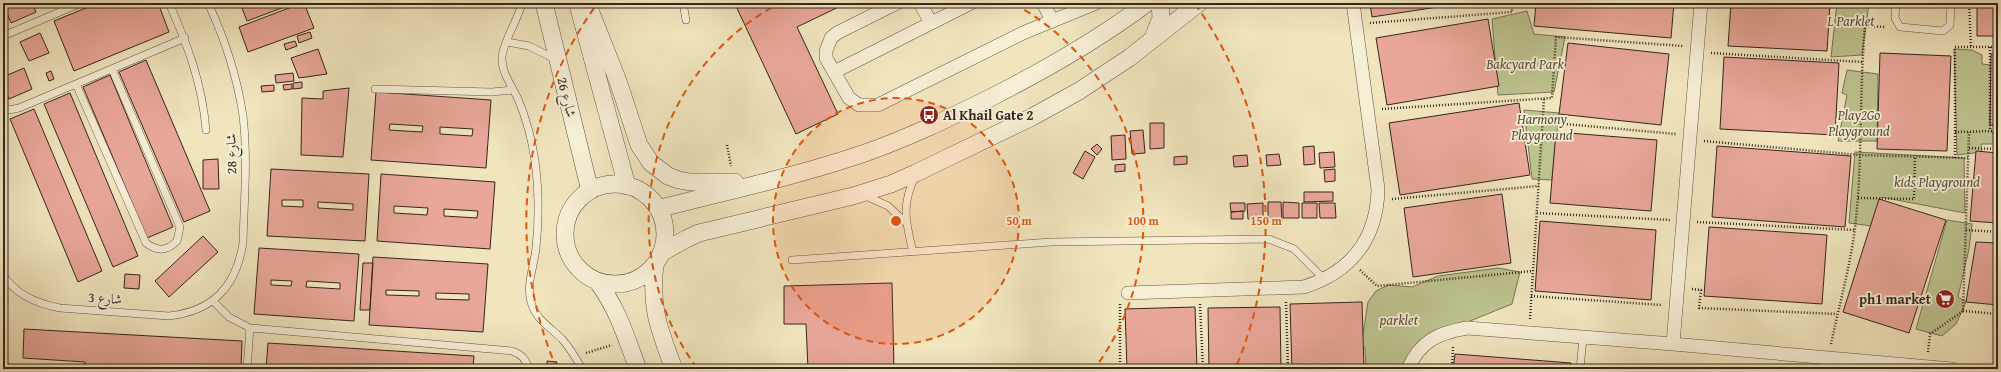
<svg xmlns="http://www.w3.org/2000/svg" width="2001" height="372" viewBox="0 0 2001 372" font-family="'Gentium Book Plus',Amiri,serif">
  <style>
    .green { fill: #bdc38f; stroke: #787456 }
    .building { fill: #e9a799; stroke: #34261d; fill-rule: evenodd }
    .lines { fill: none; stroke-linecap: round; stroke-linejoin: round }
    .service-casing { stroke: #635645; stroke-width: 8 }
    .minor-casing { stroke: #635645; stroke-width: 14 }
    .tertiary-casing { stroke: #635645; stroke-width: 18 }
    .path { stroke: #34261d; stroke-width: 2.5; stroke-dasharray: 1 2; stroke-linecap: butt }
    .service { stroke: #f6eed5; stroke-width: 7 }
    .minor { stroke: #f6eed5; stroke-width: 13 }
    .tertiary { stroke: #f6eed5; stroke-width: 17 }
    .ring { fill: none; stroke: #df560d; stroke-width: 2; stroke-dasharray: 7 5 }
    .labels { text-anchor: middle; stroke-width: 3.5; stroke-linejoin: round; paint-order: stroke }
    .park-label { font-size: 14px; font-style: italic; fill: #564d3a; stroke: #f6eed5 }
    .street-label { font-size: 14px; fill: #34261d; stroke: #f6eed5 }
    .poi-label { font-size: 14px; font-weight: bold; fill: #34261d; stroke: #f6eed5; text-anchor: start }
    .centre { fill: #df560d; stroke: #f6eed5; stroke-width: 2 }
    .ring-label { font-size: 12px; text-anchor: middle; font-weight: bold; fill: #df560d; stroke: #f6eed5; stroke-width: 3.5; stroke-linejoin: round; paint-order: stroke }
  </style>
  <rect width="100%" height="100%" fill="#f1e5be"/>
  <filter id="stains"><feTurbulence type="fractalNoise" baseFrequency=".005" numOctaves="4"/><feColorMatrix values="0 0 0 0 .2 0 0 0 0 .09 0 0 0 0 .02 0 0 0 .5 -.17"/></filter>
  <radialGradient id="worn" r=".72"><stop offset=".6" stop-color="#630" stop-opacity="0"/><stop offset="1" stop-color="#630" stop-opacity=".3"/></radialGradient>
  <path class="green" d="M1837,3H1869L1862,55L1831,57Z
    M1527,11L1534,34L1565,37L1554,92L1498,95L1492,19Z
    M1954,49L1972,50L1982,55V64L1991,65C1991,75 1993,85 1992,94C1991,110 1985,127 1997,139L1995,144H1981L1982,152L1957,155Z
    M1847,70L1878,74L1877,141H1838L1847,95L1842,93Z
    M1524,110L1559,113L1552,180L1532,179Z
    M1855,152L1964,158L1965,213L1881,197L1871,226L1849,223Z
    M1947,220L1972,224L1969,249L1958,297L1966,302L1956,324L1942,336L1916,329Z
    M1498,268L1520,272L1512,304L1438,334L1405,369H1366L1365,348L1361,347L1368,302L1376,291L1388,285L1412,287L1438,276Z"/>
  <path class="building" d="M3,3H32L36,12L11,23Z
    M98,3H158L169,32L74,71L54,21Z
    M240,3H295L247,21Z
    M302,3H304L314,28L248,52L239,27Z
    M737,3H847L797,27L838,114L796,134L735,4Z
    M1370,3H1464L1372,17Z
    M1536,3H1674L1671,38L1534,26Z
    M1731,3H1830L1827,51L1728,46Z
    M1977,3H1998V36H1977Z
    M1488,19L1499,86L1387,105L1376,38Z
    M310,32L312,38L299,43L297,36Z
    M40,33L49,53L29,61L20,42Z
    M295,41L297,46L286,50L284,44Z
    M1568,43L1669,54L1661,125L1559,114Z
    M318,49L327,74L299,78L291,58Z
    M1880,53L1951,56L1947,151L1877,149Z
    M1991,54H1998V125H1990Z
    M1724,57L1839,63L1835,135L1720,129Z
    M146,60L210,211L184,222L119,72Z
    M24,68L32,89L9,99L3,85V77Z
    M51,71L54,79L49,81L46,73Z
    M293,73L294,81L276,83L275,75Z
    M110,75L173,227L147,238L83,87Z
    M302,82V88L293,89V83Z
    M292,84V89L284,90L283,85Z
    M274,85V91L262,92L261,86Z
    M349,88L343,157L301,155L302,98L323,99V91Z
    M376,92L491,100L486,168L371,160ZM390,124L423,126L422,132L389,130ZM440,127L473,129L472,136L440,134Z
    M70,93L138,256L113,267L44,104Z
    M1519,103L1530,175L1400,195L1389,123Z
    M34,109L102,271L78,282L10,119Z
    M1150,123H1164V148L1150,149Z
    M1143,130L1145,153L1132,154L1130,131Z
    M1556,132L1657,140L1651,211L1550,203Z
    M1125,135L1126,159L1112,160L1111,136Z
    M1097,144L1102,149L1097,155L1091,149Z
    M1314,146L1315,164L1304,165L1303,147Z
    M1717,146L1851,156L1845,227L1712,217Z
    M1085,151L1095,157L1083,179L1073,173Z
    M1976,151L1998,153V223L1970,221Z
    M1334,152L1335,167L1320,168L1319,153Z
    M1279,154L1281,165L1267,166L1266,155Z
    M1247,155L1248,166L1234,167L1233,156Z
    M1187,156V164L1174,165V157Z
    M218,159L219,189H203V160Z
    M1125,164V171L1115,172V165Z
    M271,169L369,174L365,241L267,236ZM282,200H303V207L282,206ZM318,202L353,204V210L318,208Z
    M1335,169V181L1325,182L1324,170Z
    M381,174L495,182L490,249L377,241ZM394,206L428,208L427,215L394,213ZM444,209L478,211L477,218L444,216Z
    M1304,192H1333V201L1304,202Z
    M1502,194L1511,263L1413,277L1404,208Z
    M1879,199L1946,220L1909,333L1843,312Z
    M1268,202H1281L1282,221H1268Z
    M1283,202L1299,203V218H1283Z
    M1230,203H1245V211L1231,212Z
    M1263,203V219H1248L1247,204Z
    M1302,203H1317V218H1302Z
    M1319,203H1335L1336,218H1320Z
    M1243,211V219H1231V212Z
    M1540,221L1656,230L1651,300L1535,291Z
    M1709,227L1827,235L1822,304L1704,296Z
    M203,236L218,252L169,297L155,281Z
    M1976,242L1998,243V305L1966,302Z
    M259,248L359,254L354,321L254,314ZM271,280L292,281L291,286L271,285ZM307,281L340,283V289L306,287Z
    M373,257L488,264L483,332L369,325ZM386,290L419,291V296L386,295ZM436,293L469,294V300L436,299Z
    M363,263H373L370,310H360Z
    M125,274L140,275L139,289L124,288Z
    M892,283L894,369H808L806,324H784V286Z
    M1362,302L1364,369H1292L1290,304Z
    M1195,307L1197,369H1127L1125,309Z
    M1280,307L1281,369H1209L1208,308Z
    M24,329L242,341L241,369H168L169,366H156V369H128L129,366L116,365V369H85V362L23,358Z
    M268,343L474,356L473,369H266Z
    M1455,354L1571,363V369H1453Z
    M547,361L557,362L556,369H547Z
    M1592,365L1645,369H1591Z"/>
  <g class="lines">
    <g class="service-casing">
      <path id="service" d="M169,3C188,46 202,83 206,130
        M522,3C518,20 503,42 502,57C501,72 512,86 518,99C526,118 532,140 535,161C539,190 539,219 536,248C534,267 526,284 531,302C536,320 550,327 562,339C570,348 576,358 582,369
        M683,3L686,20
        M1896,3L1895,18L1900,27L1943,31L1950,25L1951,3
        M3,36L81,3
        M507,42L529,46L555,59
        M76,84L146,243C158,252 167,251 177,241L180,227L112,69
        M375,89L492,92L513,90
        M3,107L9,110L19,108L185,38
        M866,196L888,206L905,222
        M913,252C906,223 901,205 915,177
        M792,260L1051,242L1269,239L1294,249L1324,279
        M3,275C16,295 38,304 60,308L169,316C213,311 236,287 243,243C244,201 248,158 243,116C237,76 225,39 208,3
        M213,301L229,317L250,328L512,351C521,354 527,359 528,369
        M247,369L250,328
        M1580,369L1583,338"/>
    </g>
    <g class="minor-casing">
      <path id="minor" d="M897,3L837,33L831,38L826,51V58L849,98L859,105H878L1023,33L1096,3
        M920,3L931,23
        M1043,3L1052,20
        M834,72L971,3
        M1128,293L1304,287C1351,272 1377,239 1378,189L1353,3
        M1673,344L1701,3
        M1408,369C1420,341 1438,333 1467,328L1673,344L1952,369"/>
    </g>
    <g class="tertiary-casing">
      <path id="tertiary" d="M544,3L590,191
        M587,3L618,81L639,145L651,163L668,176L679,180L690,182H735
        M578,5L627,186
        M1153,38L1161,18L1160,3
        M565 234a50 50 0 1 1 100 0a50 50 0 1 1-100 0Z
        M658,209C727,191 798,176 865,153C908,138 949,118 990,98C1045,70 1098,40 1147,3
        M661,253L686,239L699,233L853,196L891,184L916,173L1032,117L1079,91L1129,58L1199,3
        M655,264C650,308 659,329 674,369
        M597,281C618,309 626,337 638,369"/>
    </g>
    <path class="path" d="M1969,3L1971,47
      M1370,23L1512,12V3
      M1990,47V131
      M1711,53L1862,62
      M1382,109L1552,98L1556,37L1683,46
      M1543,122L1676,134
      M1955,132L1998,131
      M1704,141L1860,155L1968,158
      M727,145L731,166
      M1969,148L1998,149
      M1955,158V47H1998
      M1858,198L1914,199L1915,156
      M1392,199L1539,186
      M1537,213L1670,220
      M1697,222L1855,230
      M1966,230L1998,232
      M1360,270L1377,286L1533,271
      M1692,289L1701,290L1699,308L1837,314
      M1531,296L1662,305
      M1286,302L1288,369
      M1120,304V369
      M1200,304L1203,369
      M1963,311L1998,314
      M1530,319L1544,99
      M1831,344C1839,306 1850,267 1855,228C1863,161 1859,93 1865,26L1886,27
      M1928,352L1930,334L1963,311L1969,132
      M586,353L612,345
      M1452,369L1453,346"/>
    <use href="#service" class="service"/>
    <use href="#minor" class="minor"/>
    <use href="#tertiary" class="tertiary"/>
  </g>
  <circle cx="896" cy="221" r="123" fill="#df560d" fill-opacity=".12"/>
  <g class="ring">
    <circle cx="896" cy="221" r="123"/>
    <path d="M697 368A247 247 0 0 1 778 4M1014 4A247 247 0 0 1 1095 368"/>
    <path d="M557 369A370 370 0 0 1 597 4M1195 4A370 370 0 0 1 1235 369"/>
  </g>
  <defs>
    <g id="bus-disc" transform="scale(1)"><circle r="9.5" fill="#8f2418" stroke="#f6eed5"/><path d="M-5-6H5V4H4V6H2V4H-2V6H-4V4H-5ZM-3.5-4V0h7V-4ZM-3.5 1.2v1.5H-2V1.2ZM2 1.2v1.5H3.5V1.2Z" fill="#fff"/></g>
    <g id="supermarket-disc" transform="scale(1)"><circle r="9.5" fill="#8f2418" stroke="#f6eed5"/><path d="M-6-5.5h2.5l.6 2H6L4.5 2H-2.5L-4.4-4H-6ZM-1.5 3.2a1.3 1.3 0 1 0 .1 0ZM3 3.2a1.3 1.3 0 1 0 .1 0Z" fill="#fff"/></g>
  </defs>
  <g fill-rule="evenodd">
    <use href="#bus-disc" x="929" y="115"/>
    <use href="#supermarket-disc" x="1945" y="299"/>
  </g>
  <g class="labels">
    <g class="park-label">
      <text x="1851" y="26">L Parklet</text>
      <text x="1525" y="69">Bakcyard Park</text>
      <text x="1859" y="120">Play2Go<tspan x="1859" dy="16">Playground</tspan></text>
      <text x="1542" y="124">Harmony<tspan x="1542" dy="16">Playground</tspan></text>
      <text x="1937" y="187">kids Playground</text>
      <text x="1399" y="325">parklet</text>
    </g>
    <g class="street-label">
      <text transform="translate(567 97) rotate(76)" y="5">شارع 26</text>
      <text transform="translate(231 154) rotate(-91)" y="5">شارع 28</text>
      <text transform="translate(105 298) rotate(4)" y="5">شارع 3</text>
    </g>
    <g class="poi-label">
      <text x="943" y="120">Al Khail Gate 2</text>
      <text x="1931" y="304" text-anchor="end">ph1 market</text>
    </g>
  </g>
  <circle cx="896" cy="221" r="6" class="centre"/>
  <g class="ring-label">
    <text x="1019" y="225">50 m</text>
    <text x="1143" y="225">100 m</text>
    <text x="1266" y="225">150 m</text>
  </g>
  <rect width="2001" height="372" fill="none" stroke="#f1e5be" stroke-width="16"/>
  <rect x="4" y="4" width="1993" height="364" fill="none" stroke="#34261d" stroke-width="2"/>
  <rect x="8" y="8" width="1985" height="356" fill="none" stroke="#34261d"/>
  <rect width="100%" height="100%" filter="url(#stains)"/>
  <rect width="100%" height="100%" fill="url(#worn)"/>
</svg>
